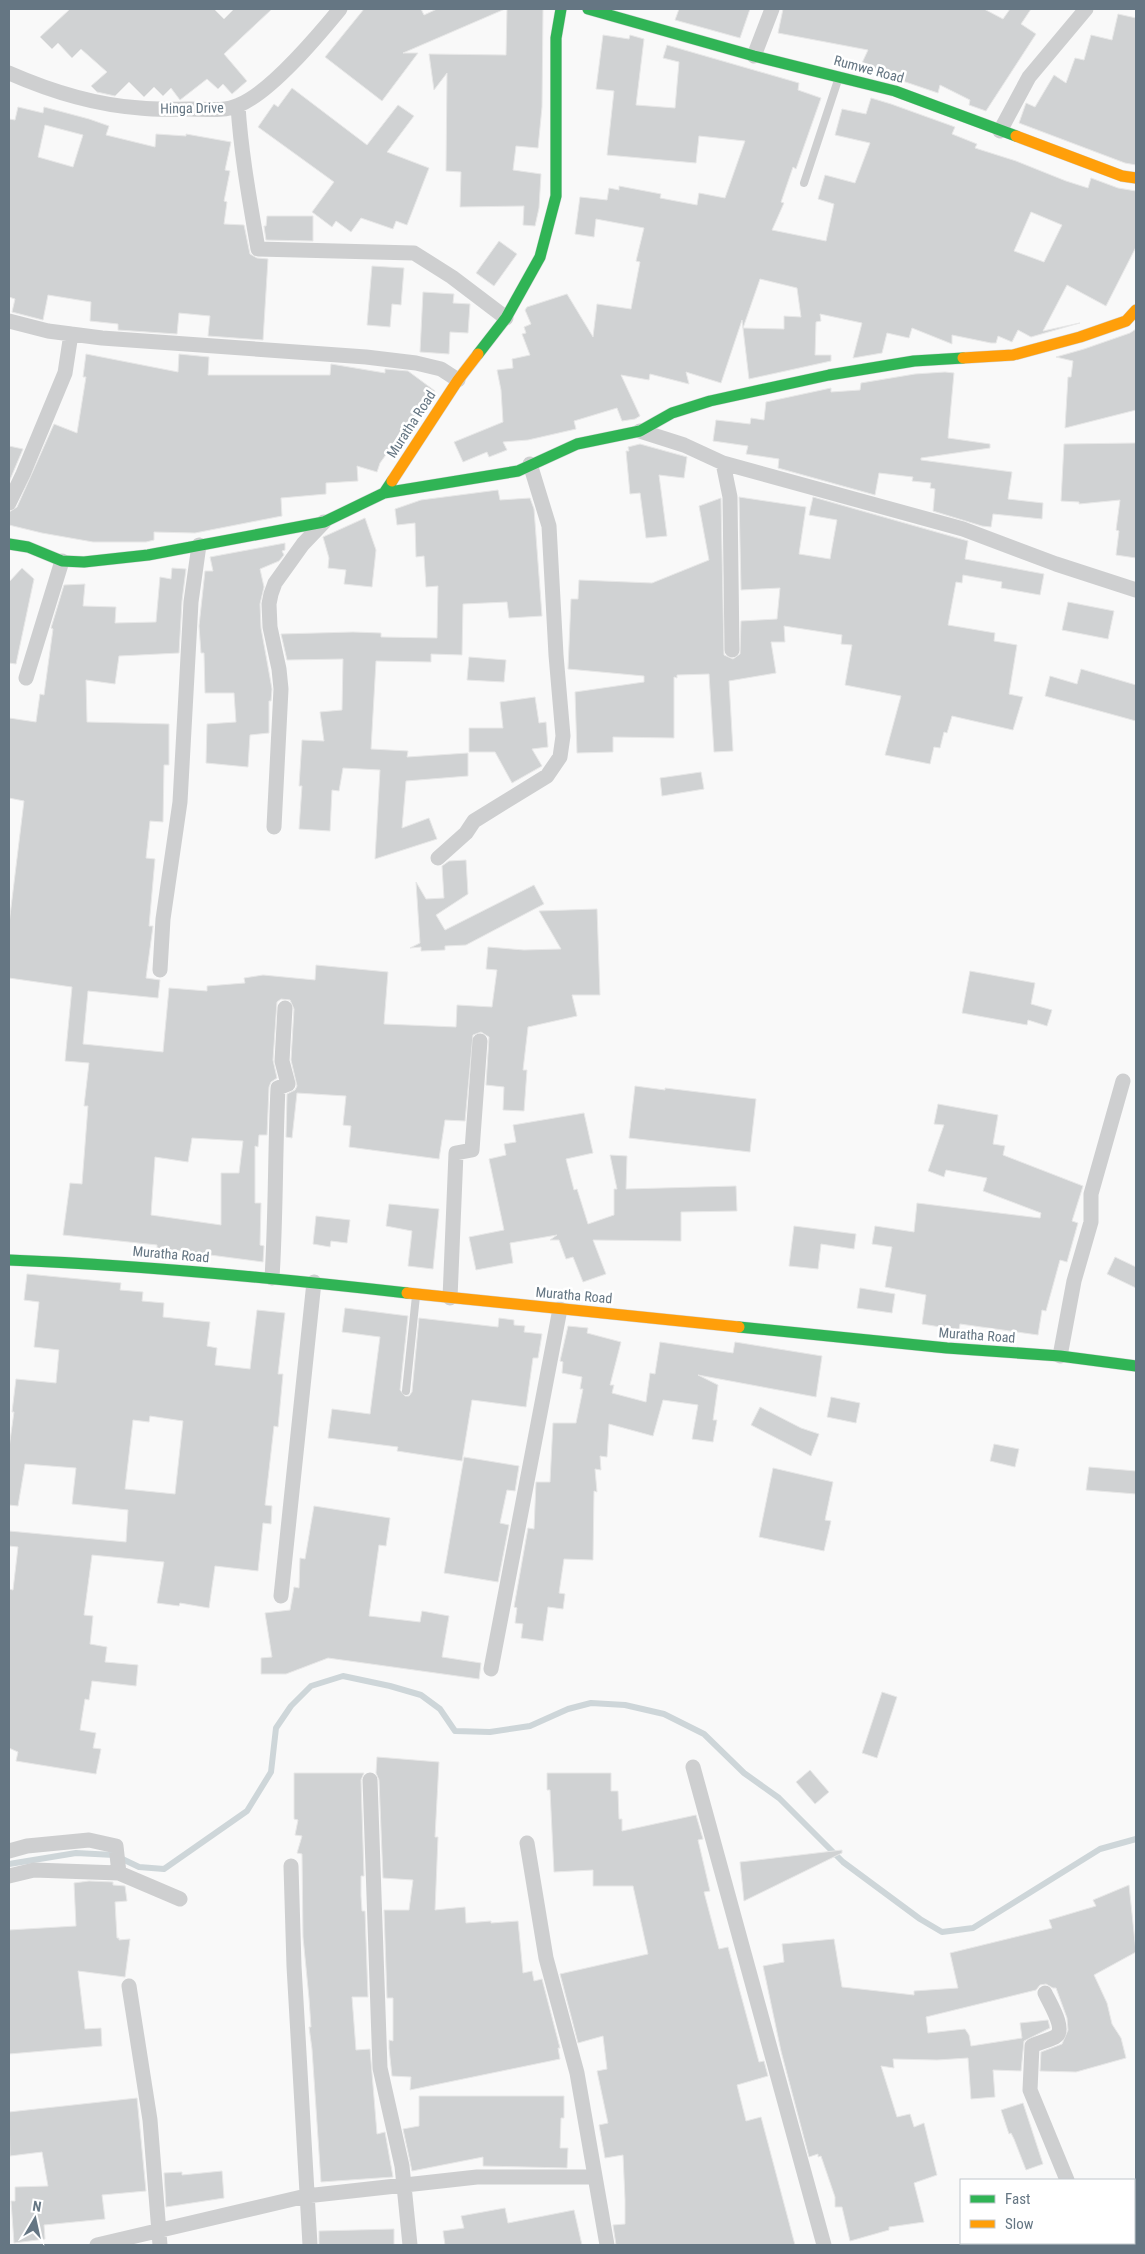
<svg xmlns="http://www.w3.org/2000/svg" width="1145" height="2254" viewBox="0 0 1145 2254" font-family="'Roboto Condensed',sans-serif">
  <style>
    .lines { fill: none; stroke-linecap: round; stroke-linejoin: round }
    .stream { stroke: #ced6d9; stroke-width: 6 }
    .building { fill: #d0d2d3; stroke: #e8e8e8; fill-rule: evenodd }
    .fast-casing { stroke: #d5d6d7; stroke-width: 12 }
    .slow-casing { stroke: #d5d6d7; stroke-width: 12 }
    .lane { stroke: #cecfd0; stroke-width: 8 }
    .street { stroke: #cecfd0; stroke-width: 15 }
    .fast { stroke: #30b455; stroke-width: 11 }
    .slow { stroke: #ff9f0a; stroke-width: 11 }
    .labels { text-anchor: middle; stroke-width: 5; stroke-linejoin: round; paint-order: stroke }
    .street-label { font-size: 14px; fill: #657683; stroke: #fff }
  </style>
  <rect width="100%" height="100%" fill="#f9f9f9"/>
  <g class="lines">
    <path class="stream" d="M9,1864L76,1853L114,1855L139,1867L164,1869L247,1811L271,1772L276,1728L291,1706L311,1686L343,1676L390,1686L421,1695L440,1709L455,1731L490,1732L530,1726L568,1709L591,1703L625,1705L664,1714L704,1734L744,1773L779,1798L843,1862L920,1919L942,1932L973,1928L1100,1849L1136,1839"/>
  </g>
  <path class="building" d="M70,9H214L224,19L234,9H272L224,54L247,81L232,94L223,84L218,89L207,79L180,100L171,88L163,96L154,87L144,97L129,82L115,96L97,92L91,86L107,72L81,49L72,58L58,43L52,49L40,37Z
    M364,9H421L424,15L437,9H505L403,53H418L382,101L325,57Z
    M507,9H543L542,107L538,148L516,146L513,170L541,174L539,208L535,226L523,225L524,206L460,207L461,172L446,171L447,73L434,90L429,54L506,55Z
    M679,9H750L740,38L675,20Z
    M783,9H984L1003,19L1010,9H1031L1021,24L1036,34L986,111L969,105L970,100L940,85L938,93L879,73L880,71L862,63L868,50L778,33Z
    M1118,14L1136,18V165L1125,163L1019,123L1026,103L1035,107L1054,75L1066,83L1075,58L1084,60L1091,35L1112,40Z
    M603,35L629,39L630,35L644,39L636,105L675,108L679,62L663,58L667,45L799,83L798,90L821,98L796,169L793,167L781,202L784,203L772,230L826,241L834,204L818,199L825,175L855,183L870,143L835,135L842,109L866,114L871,98L891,104L955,127L952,134L977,144L975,148L1016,161L1066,181L1088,188L1091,178L1118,188L1136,191V247L1106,306L1067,285L1043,331L1080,323L1076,324L1031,337L1018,330L1012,342L998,336L996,343H991L952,335V344L912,328L909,338L887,333L882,353L853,358L862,323L820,314L821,321L816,322L815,355H831V361L749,379L742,320L721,383L686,372L689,384L650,374L649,380L621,375L640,416L635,419L622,421L617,408L574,421L576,429L528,440L503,442L507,450L489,457L487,452L463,462L454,442L503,422L501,390L497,370L513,368L512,359L530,355L522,334L526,333L524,327L531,324L525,310L527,307L567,294L593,337L597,304L631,309L640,262L636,261L644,228L596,219L594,237L575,234L580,197L607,200L609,188L619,190V186L661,194L660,198L697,205L699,193L725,198L745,141L699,136L696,163L607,155L614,91L596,89ZM1031,212L1062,225L1044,262L1014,251ZM760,279L797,288L801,317L784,316V329L743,328Z
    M292,88L367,145L398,105L414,116L387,152L429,168L407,225L396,221L393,229L361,218L351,232L336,221L332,227L312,212L334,182L258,127L274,104L278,107Z
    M18,107L43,113L44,107L89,119L109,126L106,135L155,147L156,134L186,136V134L231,142L225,170L230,171L224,201L227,202L224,224L244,225L250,254L257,258L268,259L263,340L208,336L210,316L179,313L177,334L118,330V324L90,321L91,302L48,295L43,320L12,312L15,299L9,297V119L15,120ZM45,125L83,135L73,167L38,157Z
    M267,216H313V241L266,240L264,226H266Z
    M499,241L517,254L494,286L476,273Z
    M372,266L404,268L401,305L392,304L390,327L367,325Z
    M423,292L454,294L453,303L470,304L468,333L450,332L449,354L420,352Z
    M1136,329V410L1065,428L1068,377H1071L1073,361L1056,357L1084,349L1130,333Z
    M86,354L178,372L179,354L209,357L208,375H330L331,364L385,373V369L408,371L435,391L402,440L398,438L380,463L377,472L357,466L358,481L326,483V494L281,498L282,516L195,533L154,532V540L146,542H93L42,533L9,525V512L17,507L54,424L77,433L86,377H83Z
    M945,372L954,373L948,438L990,444V448L921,458V460L1012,472L1008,499L1043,503L1042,519L993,514L991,527L982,526L933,511L935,489L930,488L931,483L912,481L913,477L879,473L875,495L778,468L779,459L746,454L748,446L713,441L716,420L750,424L751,418L764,420L766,402L831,388V392L860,390L861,383L915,374Z
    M1136,443V558L1116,555L1119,531L1116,530L1120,500L1079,504V502L1061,501L1064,444Z
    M640,444L687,457L684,478L659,475L667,536L646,538L640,493L630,494L626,451H629L628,447Z
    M9,446L23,449L9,482Z
    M498,490L500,500L530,498L534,509L542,616L509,618L507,602L463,604L462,655L431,654V662L376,661L371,749L408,751L407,757L468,753V776L406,781L402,828L429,818L437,839L375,859L380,770L343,768L339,791L332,790L330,831L299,829L302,786H299L302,740L324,741L320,712L342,710L343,659L287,660L281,634L353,632L381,633V637L437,638L438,586L426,587L424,556L416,557L415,523L397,525L395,509L421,500Z
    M739,497L806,507L799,554L830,559L837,520L809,515L813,497L968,541L965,559L1044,574L1040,595L1001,588L1002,582L963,575L962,583L956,582L948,625L995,633L994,641L1017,645L1009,694L1023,697L1013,730L952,716L947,733L944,732L940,748L934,747L930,764L885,755L901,696L845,685L852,645L841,644L842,635L784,626L785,642H771L776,673L729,681L733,751L714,752L709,674L677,675V678L674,677V738L613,737V752L577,753L575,692L644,682V676L568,669L571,599H578L579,580L652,583L709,560L699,506L721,498L724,655L733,659L740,654L741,621L777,619L780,588L741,590Z
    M365,518L376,550L372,587L344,584L346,570L328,568L329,558L323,537Z
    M285,543V550L282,551L284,555L279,561L260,569L264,587L260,604L261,628L272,689L271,701H269V733L250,735L248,767L206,763L207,724L236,722L234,693H205L204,653H201L199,626L205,571H213L210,557Z
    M22,568L34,579L16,664L9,663V582Z
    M172,568L186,569L182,601L179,653L119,656L115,684L86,680L87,722L169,724V765H164L163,822L150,821L146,858L155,859L149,926H153L146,978L160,980L158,998L88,991L83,1044L163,1052L169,988L207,991V986L245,983L244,978L263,975L315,980L316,965L388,972L384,1024L456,1027L457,1005L492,1007L497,970L486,969L488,947L524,950L561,949L539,911L597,909L600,995H572L577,1016L528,1027L523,1070H527L524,1111L503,1110L504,1087L486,1085L489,1037L481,1032L473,1035L465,1121L445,1120L439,1159L349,1147L351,1126L343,1125L346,1096L297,1093L292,1138L286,1137L287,1094L295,1090L297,1086L291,1060L294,1009L290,1000L281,999L277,1002L273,1060L277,1078L271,1082L269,1087L267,1135H259L258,1147L255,1146V1203H261L260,1245L264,1246L263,1262L157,1248V1245L63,1235L70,1183L82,1184L88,1106H84L89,1063L65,1061L72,987L9,978V924L24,801L9,798V718L36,722L40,694L44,695L53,629L51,628L64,585L85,584L83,606L116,607L115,623L156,622L160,577L171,579ZM192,1138L243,1141L239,1173H221V1225L151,1215L155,1157L188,1162Z
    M1068,602L1114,611L1108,639L1062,630Z
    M469,657L506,660L504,682L467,680Z
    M1081,669L1136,685V721L1045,696L1050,676L1077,684Z
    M535,697L539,723L546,722L548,747L532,749L542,766L512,783L495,752H469V728H503L500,702Z
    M701,772L704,789L662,796L660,778Z
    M466,860L468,894L436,915L445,930L534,885L544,904L466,945L445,946V950L421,951V947L410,948L420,943L416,882L426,899L444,898L442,866L449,861Z
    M970,971L1035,983L1031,1004L1052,1010L1047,1026L1028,1020L1027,1025L962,1013Z
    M635,1086L665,1090V1088L756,1099L750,1152L629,1138Z
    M938,1104L998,1115L993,1144L1005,1146L1003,1155L1083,1186L1072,1221L1078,1223L1067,1262L1060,1260L1046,1311L1042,1310L1038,1335L960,1324L959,1330L922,1324L926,1295L885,1287L892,1247L872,1244L875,1226L914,1232L917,1203L1040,1218L1041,1213L983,1191L987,1178L946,1170L944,1177L928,1171L944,1125L934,1124Z
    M584,1113L593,1153L566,1159L574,1190L577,1189L588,1224L614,1215V1189H617L610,1155L627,1156L626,1189L736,1186L737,1211L681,1212V1241L593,1240L606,1274L583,1282L573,1257L566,1259L559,1240H550L557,1235L510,1243L513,1263L476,1270L469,1237L504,1230L489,1159L506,1155L504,1144L516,1142L513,1125Z
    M389,1204L439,1209L433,1269L408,1266L412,1231L386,1226Z
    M316,1216L350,1220L347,1243L331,1241L330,1247L313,1244Z
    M794,1226L856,1234L854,1249L821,1244L818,1269L789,1266Z
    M1115,1257L1136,1267V1288L1107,1274Z
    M27,1274L121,1283L120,1290L143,1292L142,1301L164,1303L163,1317L210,1322L207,1346L217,1348L215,1365L250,1369L257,1310L285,1313L278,1374H283L278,1427L274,1426L265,1505L272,1506L271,1524L263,1523L258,1571L215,1566L209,1608L180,1603L179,1606L157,1603L164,1562L92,1555L84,1615L93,1616L90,1644L107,1647L105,1662L138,1665L136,1686L92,1681L89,1700L85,1699L80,1730L96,1733L93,1748L101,1749L96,1774L16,1761L18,1752L9,1748V1589L13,1590L18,1547L9,1546V1531L126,1542L128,1510L72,1504L76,1468L25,1464L18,1506L9,1505V1448L14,1412H12L16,1379L56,1383L59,1350L34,1347L39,1302L24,1300ZM150,1416L183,1421L175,1494L125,1489L133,1420L149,1422Z
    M860,1288L895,1294L892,1313L857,1308Z
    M345,1308L408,1316L400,1390L405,1396H409L412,1392L419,1318L498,1327L499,1318L514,1320V1325L525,1326L524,1332L542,1334L538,1358H533L526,1407L472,1400L462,1461L397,1451L398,1447L328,1438L332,1409L370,1414L380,1337L342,1332Z
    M568,1326L588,1328L587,1333L621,1342L610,1385H614L612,1393L646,1402L650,1373L655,1374L660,1342L733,1353L735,1342L822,1356L816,1397L698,1375L718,1385L713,1420H717L713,1442L692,1439L698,1405L663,1400L653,1436L609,1424L607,1457L600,1456L601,1470L595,1469L597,1492L594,1491L593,1560L564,1559L559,1593L565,1594L563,1609L548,1607L543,1641L521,1638L523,1624L515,1623L517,1608L514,1607L528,1528L534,1529L536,1482H550L553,1423H576L583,1389H580L582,1377L562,1373L563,1362L560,1361Z
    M831,1397L860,1403L856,1423L827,1417Z
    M760,1407L801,1428L819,1434L811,1456L751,1425Z
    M994,1444L1019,1449L1015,1467L990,1461Z
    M464,1457L519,1466L515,1491L507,1490L500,1523L509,1525L498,1582L444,1573Z
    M1089,1467L1136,1471V1494L1086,1490Z
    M773,1468L833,1482L825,1520L831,1521L824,1551L759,1537Z
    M314,1506L390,1518L386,1546L379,1545L369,1616L420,1622L422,1611L449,1616L442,1657L481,1663L479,1679L328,1658L286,1674H261V1658L272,1657L265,1613L290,1610L294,1587L299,1588L300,1558L305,1559Z
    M882,1692L897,1697L877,1758L862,1753Z
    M377,1757L439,1762L435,1837H438L435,1910L465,1907L466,1923L491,1921V1923L518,1921L523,1973L532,1971L534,1981L542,1979L560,2048H558L560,2059L410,2090L411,2077L392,2076L389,2048V2040L393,2041V1998H387L384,1910H409L413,1880L383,1878L379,1780L376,1773Z
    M810,1770L829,1792L815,1804L796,1782Z
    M294,1773H364L361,1780L364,1876H361V1896L362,1911H365L368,1997H352L356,2050L370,2049L377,2134L385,2132L393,2177L321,2182L312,2049L309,2027H311L309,1998L303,1937L302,1854L297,1853L302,1836L295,1835L298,1820L294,1819Z
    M547,1773H611V1791H618L619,1819H622V1831L696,1815L703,1839L698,1840L710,1891L704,1892L719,1949L728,1947L759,2062L764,2061L768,2076L737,2085L746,2121L761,2117L795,2245H616L613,2225L625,2224V2199L623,2155L605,2158L599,2125L608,2123L597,2071L607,2069L603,2036L578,2043L560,1974L648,1954L633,1886H593V1870L554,1872L550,1790H547Z
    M842,1850V1853L744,1901L740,1862Z
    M89,1881L113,1882V1885L125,1886L127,1901L115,1902L117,1938H119V1940L130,1939L125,1977L78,1971L85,2029L101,2028L102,2046L9,2054V1930L76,1926L74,1883Z
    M1129,1885L1136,1952L1094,1975L1107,2003L1112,2024L1121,2038L1126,2058L1076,2072L1040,2071L1041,2052L1062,2044L1068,2030L1067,2018L1056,1988H1053L1046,1984L1040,1985L1036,1990L926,2017L928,2033L965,2029L969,2035L971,2046L1022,2038L1020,2023L1048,2020L1050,2028L1024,2041L1021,2071L993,2070L995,2097L971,2099L968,2058L937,2060L893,2059L894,2068L881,2066L897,2117L910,2114L914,2127L924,2123L937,2175L914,2183L924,2222L889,2227V2230L850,2241L842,2207H835V2197L821,2156L818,2157V2154L809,2157L781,2051L763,1966L784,1962L782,1944L834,1939L842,1987L914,1995V1991L958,1988L950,1953L1052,1928L1049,1920L1096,1906L1093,1900Z
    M419,2096H564V2118H561L560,2148H568L567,2168L483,2166V2157L412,2171L403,2129L419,2126Z
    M137,2098L146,2191L102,2195L105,2219L44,2225L45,2239L14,2243L11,2201H15V2187L48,2186L42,2152L10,2156L9,2112Z
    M1023,2103L1043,2164L1026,2170L1014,2139L1011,2133L1009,2134L1001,2110Z
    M222,2171L224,2198L166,2207L164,2173L182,2172V2175Z
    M505,2208L508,2223L574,2210L582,2245H445L443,2231L464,2228L461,2216Z
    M394,2229V2245H319V2231Z"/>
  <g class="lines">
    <g class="fast-casing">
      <path id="fast" d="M588,9L754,56L895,91L1016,136
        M478,354L506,318L540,257L556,196V38L561,9
        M384,493L518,471L577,444L640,431L672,413L710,401L829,375L914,361L963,358
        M9,544L28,547L62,561L84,562L148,555L324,522L384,493L392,481
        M9,1260C142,1265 275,1278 407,1293
        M739,1327L947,1348L1060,1356L1136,1366"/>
    </g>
    <g class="slow-casing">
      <path id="slow" d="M1016,136L1122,176L1136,178
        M963,358L1013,355L1080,337L1126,321L1136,310
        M392,481L458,380L478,354
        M407,1293L739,1327"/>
    </g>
    <path class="lane" d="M804,183L838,80
      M406,1391L416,1296"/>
    <path class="street" d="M754,56L772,9
      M9,73C50,91 95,105 140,108C157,110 173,109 190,109C205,109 224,112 239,105C271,92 317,37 340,9
      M238,106C241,154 250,202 258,249L414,253L452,277L506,318
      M1000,131L1029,77L1086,9
      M9,321L48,331L102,338L366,357L416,363L441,369L458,380
      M640,431L684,445L723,463L963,529L1056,564L1136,590
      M723,463L730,497L732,650
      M9,503L23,474L65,373L71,334
      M26,678L62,561
      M274,827L281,689L279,669L270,627L269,604L271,594L275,583L303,544L324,522
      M438,858L466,833L474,821L547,776L560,757L563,736L556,655L549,526L530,464
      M160,970L163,919L180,802L191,602L199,545
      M272,1278C276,1214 275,1151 278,1088L288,1084L282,1061L285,1008
      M450,1298L456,1153L472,1150L480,1041
      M1060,1356L1074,1281L1091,1222V1194L1123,1081
      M281,1596L314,1282
      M491,1669L560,1309
      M693,1767L824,2245
      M370,1780L380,2068L402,2166L410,2245
      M527,1843L546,1958L577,2073L607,2245
      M9,1851L27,1846L89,1840L116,1846L119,1873
      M291,1866L294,1966L310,2245
      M9,1876L34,1870L119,1873L180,1899
      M129,1986L150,2120L160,2245
      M1045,1993C1049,2002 1067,2030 1055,2037C1047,2041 1039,2042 1032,2046L1030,2090L1067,2180
      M1088,2243L1089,2245
      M97,2245L306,2196L477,2177H595"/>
    <use href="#fast" class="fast"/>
    <use href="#slow" class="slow"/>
  </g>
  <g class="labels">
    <g class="street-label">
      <text transform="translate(869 69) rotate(15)" y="5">Rumwe Road</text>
      <text transform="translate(192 108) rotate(-1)" y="5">Hinga Drive</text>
      <text transform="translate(411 424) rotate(-57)" y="5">Muratha Road</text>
      <text transform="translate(171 1254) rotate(5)" y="5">Muratha Road</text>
      <text transform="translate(574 1295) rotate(5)" y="5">Muratha Road</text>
      <text transform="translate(977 1335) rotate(4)" y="5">Muratha Road</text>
    </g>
  </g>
  <rect width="1145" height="2254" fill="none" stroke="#657683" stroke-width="20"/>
  <rect x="960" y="2179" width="175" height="65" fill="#ffffff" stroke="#c1c8cd"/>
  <rect x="970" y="2195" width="25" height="8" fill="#30b455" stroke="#c1c8cd"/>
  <text x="1005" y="2204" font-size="15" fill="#657683">Fast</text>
  <rect x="970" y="2220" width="25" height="8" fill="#ff9f0a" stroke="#c1c8cd"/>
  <text x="1005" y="2229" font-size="15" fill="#657683">Slow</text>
  <g transform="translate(35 2219) rotate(9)" stroke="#ffffff" stroke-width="4" paint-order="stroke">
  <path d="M0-4L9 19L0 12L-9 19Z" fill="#657683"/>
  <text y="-8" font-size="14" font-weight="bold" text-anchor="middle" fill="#657683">N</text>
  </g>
</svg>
